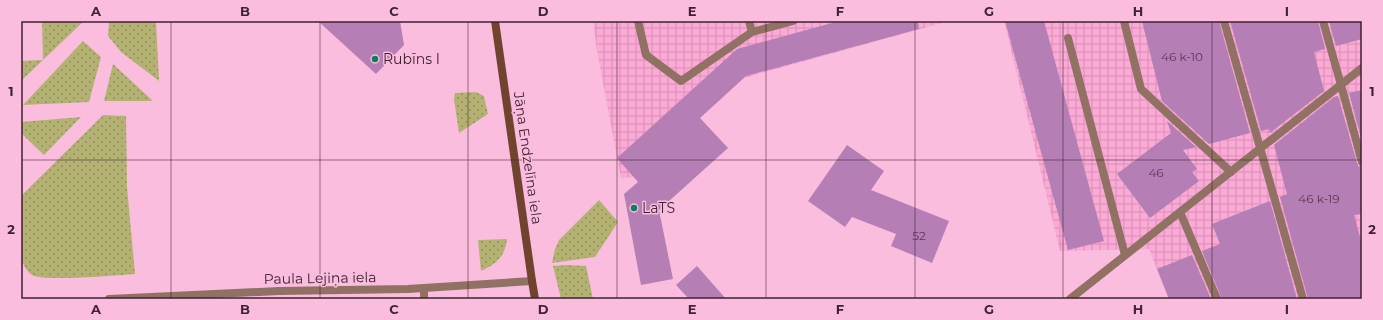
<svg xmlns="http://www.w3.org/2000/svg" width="1383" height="320" viewBox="0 0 1383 320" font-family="Montserrat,sans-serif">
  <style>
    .industrial { fill: url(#industrial-grid) }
    .grass { fill: url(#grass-dots) }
    .building { fill: #b57eb5 }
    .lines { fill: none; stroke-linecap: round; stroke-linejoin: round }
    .lane { stroke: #917163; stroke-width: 8 }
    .street { stroke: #917163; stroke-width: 8 }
    .secondary { stroke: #6f432e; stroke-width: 8 }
    .grid { fill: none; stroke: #3f2232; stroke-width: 1; stroke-opacity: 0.55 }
    .poi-dot { fill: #07805e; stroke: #fbbddd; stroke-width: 1.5 }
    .labels { text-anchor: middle; stroke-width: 3; stroke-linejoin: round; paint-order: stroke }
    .number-label { font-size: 12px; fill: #5c3953 }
    .poi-label { font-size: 14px; fill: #3f2232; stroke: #fbbddd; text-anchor: start }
    .street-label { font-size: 14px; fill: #3f2232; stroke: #fbbddd }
    .neatline { fill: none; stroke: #3f2232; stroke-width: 1.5 }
    .grid-label { font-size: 13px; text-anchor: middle; font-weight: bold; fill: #3f2232 }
  </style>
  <defs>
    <pattern id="industrial-grid" width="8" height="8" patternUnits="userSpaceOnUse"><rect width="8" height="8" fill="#fba9d5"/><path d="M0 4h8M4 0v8" fill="none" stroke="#d891b7"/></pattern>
    <pattern id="grass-dots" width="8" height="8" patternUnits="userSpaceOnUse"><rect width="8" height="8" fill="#b4b273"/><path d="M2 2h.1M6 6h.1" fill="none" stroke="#94905f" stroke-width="1.8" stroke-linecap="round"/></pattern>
  </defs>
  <rect width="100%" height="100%" fill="#fbbddd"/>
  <path class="industrial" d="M593,21H949L744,78L634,177L621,178L597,51Z
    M1004,21H1362V299H1169L1149,249L1060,251Z"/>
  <path class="grass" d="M42,21H84L21,81V61L43,60Z
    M109,21H156L159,81L121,52L108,36Z
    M83,41L101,57L89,102L23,105Z
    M113,64L153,101H104Z
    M476,92L484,96L488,114L459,133L454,99L455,93Z
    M103,115L126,116L127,187L135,274C118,275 44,282 32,275C27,272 24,265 21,260V196Z
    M81,117L44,155L21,133V122Z
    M599,200L618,222L595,257L552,263L555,249L559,240Z
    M507,239C505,257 496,264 481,271L478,240Z
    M567,265L586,266L593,299H561L553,266Z"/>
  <path class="building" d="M318,21H400L404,45L376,74Z
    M839,21H918L919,29L746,76L700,118L728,148L659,210L673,279L641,285L624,194L638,182L617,158L737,49Z
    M1005,21H1044L1104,241L1068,250Z
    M1142,21H1219L1250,133L1209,144L1162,101Z
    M1230,21H1318L1325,49L1314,52L1324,91L1270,133L1269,129L1261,131Z
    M1329,21H1362V39L1336,46Z
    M1362,90V141L1349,93Z
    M1338,96L1357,163L1358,166L1362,167V214L1354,215L1362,244V299H1308L1280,197L1287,194L1274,145L1334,97Z
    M1167,121L1196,147L1183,150L1197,169L1192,172L1199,181L1150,218L1117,174L1171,133Z
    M847,145L884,171L871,190L949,221L932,263L891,246L896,234L852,217L845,227L808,201Z
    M1270,201L1297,299H1222L1202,251L1220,244L1212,224Z
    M1192,255L1211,299H1169L1157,269Z
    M697,266L726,299H689L676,285Z"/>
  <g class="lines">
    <path class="lane" d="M638,21L646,55L681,81L752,32
      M749,21L752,32L793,21
      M1124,21L1141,89L1231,172
      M1224,21L1303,299
      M1323,21L1341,85L1362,162
      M1068,38L1125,255
      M1180,212L1217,299
      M1070,299L1362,68"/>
    <path class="street" d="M424,288V299
      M109,299L279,291L408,289L532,281"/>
    <path class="secondary" d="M495,21L532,281L535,299"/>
  </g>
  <path class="grid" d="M171,21V299M320,21V299M468,21V299M617,21V299M766,21V299M915,21V299M1063,21V299M1212,21V299M21,160H1362"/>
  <g class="poi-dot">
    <circle cx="375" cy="59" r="4"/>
    <circle cx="634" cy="208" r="4"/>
  </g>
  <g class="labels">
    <g class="number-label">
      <text x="1182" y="61">46 k-10</text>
      <text x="1156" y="177">46</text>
      <text x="1319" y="203">46 k-19</text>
      <text x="919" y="240">52</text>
    </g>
    <g class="poi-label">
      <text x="383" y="64">Rubīns I</text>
      <text x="642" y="213">LaTS</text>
    </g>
    <g class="street-label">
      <text transform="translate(528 158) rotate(82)" y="5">Jāņa Endzelīna iela</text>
      <text transform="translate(320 278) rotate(-1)" y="5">Paula Lejiņa iela</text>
    </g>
  </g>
  <rect width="1383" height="320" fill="none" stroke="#fbbddd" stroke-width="44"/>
  <rect x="22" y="22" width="1339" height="276" class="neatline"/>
  <g class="grid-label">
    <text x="96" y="16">A</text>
    <text x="245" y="16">B</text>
    <text x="394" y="16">C</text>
    <text x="543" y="16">D</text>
    <text x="692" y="16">E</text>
    <text x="840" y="16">F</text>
    <text x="989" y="16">G</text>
    <text x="1138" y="16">H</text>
    <text x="1287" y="16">I</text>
    <text x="11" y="96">1</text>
    <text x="1372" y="96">1</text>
    <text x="11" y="234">2</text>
    <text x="1372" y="234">2</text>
    <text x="96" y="314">A</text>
    <text x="245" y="314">B</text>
    <text x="394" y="314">C</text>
    <text x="543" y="314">D</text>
    <text x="692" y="314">E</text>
    <text x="840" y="314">F</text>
    <text x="989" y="314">G</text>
    <text x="1138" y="314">H</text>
    <text x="1287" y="314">I</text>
  </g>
</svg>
